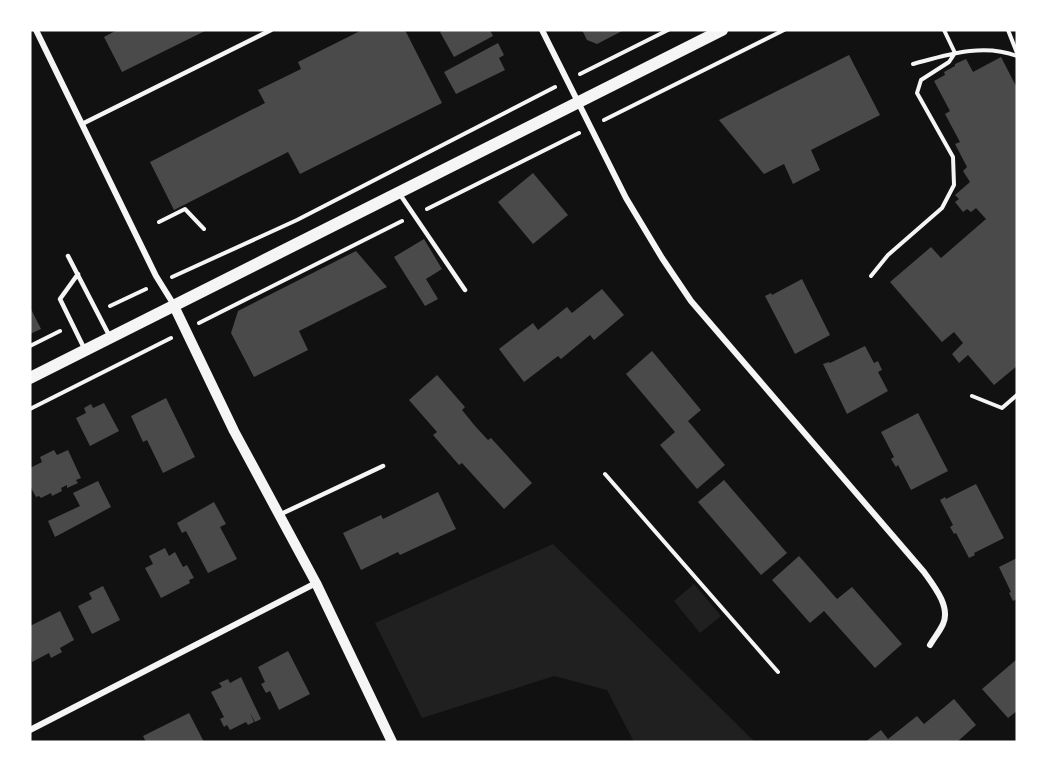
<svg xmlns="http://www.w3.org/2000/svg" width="1047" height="772" viewBox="0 0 1047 772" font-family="Quicksand,sans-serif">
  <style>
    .green { fill: #202020 }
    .building { fill: #4a4a4a }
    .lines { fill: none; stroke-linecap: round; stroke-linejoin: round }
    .path { stroke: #f5f5f5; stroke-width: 4 }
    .service { stroke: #f5f5f5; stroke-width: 4.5 }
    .minor { stroke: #f5f5f5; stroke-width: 6 }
    .tertiary { stroke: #f5f5f5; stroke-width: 10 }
    .secondary { stroke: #f5f5f5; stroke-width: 12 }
  </style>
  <rect width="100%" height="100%" fill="#111"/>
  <path class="green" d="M553,544L755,742H634L607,690L554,676L422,718L375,623Z
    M694,584L721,616L700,633L674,601Z"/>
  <path class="building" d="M117,30H207L122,72L104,37Z
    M362,30H405L442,103L300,174L288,152L174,210L150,162L265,103L258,90L301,69L298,62Z
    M444,30H490L493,36L454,57L440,32Z
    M582,30H624L597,44L587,40Z
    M498,43L504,55L499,58L505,70L456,94L444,72Z
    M849,55L880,115L811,150L820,170L793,184L784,164L764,174L719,120Z
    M1001,57L1017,88V366L994,385L968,355L959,363L952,354L963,343L954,332L942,342L890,282L931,247L941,258L986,219L976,208L971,212L967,209L963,212L955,202L959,199L955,195L970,182L963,171L967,167L955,144L960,142L945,114L950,111L934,81L945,75L944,72L955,66V64L966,59L973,72Z
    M533,173L568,215L533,244L498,202Z
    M424,239L442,269L426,279L438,299L425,306L394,257Z
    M356,251L387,287L299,331L308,350L254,377L231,333L238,311Z
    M802,279L830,335L795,354L765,296L771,293L772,295Z
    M602,289L624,315L594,340L590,335L561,359L558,356L524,382L499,349L533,323L538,330L567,307L572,313Z
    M30,307L41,329L30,334Z
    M865,346L874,363L878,361L882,370L878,372L888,391L847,414L823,364L829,362L830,363Z
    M652,351L701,410L688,421L725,465L697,489L660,445L675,432L626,374Z
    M437,375L465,407L462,410L475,426L488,440L491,438L532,483L504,509L462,463L459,465L433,435L437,432L409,400Z
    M166,398L195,457L163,473L147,440L143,442L131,416Z
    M104,403L119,431L90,446L76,418L86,413L84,408L91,404L93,408Z
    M918,413L948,471L911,490L898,465L896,467L891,459L894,457L881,432Z
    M54,450L57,455L68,450L81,478L76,480L78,483L67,488V485L61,488L62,491L52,496L51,493L41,498L39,496L36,497L30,486V468L42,462L40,457Z
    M724,480L787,553L761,575L698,502Z
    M98,481L111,507L55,537L48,521L80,506L73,493Z
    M976,484L1004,538L974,553L975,555L969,558L956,533L954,534L950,527L953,525L940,500L945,497L946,499Z
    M438,492L456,529L400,555L398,552L361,570L343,533L381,515L383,519Z
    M214,502L226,524L220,527L237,559L208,573L186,531L182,533L177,523Z
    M165,548L169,556L175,552L183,567L187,565L194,578L189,580L190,583L161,598L145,568L153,564L149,556Z
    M799,556L837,599L852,587L902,644L875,668L824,611L810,623L772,580Z
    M1017,558V599L1013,601L1009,593L1011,592L999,567Z
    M103,586L120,620L92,634L78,606L92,599L89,593Z
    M60,611L74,640L60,648L62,652L51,658L49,653L32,662L30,626Z
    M288,651L310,694L279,710L270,691L266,693L261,684L265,682L258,667Z
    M1017,659V711L1008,718L982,689Z
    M241,677L261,719L255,722L250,713L254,722L248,725L246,722L230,730L227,725L224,727L220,719L224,717L211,692L222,687L219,683L228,679L230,683Z
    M954,699L976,725L957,742H865L881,730L888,739L917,716L924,724Z
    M189,713L204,742H146L143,736Z"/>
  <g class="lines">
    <path class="path" d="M1008,30L1017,53
      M913,64C947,55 982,43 1017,56
      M580,74L668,30
      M604,120L784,30
      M427,209L579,133
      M159,222L185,209L204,229
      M871,276L888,255L942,208L954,185L953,157L917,93L921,80L949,62L955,53L944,30
      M172,277L297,220L555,87
      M110,306L146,289
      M199,323L402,221
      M30,346L60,331
      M972,396L1002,408L1017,395
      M30,409L171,338
      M605,474L778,672"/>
    <path class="service" d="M82,124L271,30
      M399,193L465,290
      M68,256L110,337
      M78,274L60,299L85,350
      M279,515L383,466"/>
    <path class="minor" d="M36,30L156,276L174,305
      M542,30L626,198L662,258L691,301L924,572C934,586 951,607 943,624C940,631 934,638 930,645
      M30,730L316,583"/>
    <path class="tertiary" d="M174,306L234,431L316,583L392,742"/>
    <path class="secondary" d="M30,378L722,30"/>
  </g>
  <rect width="1047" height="772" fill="none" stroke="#ffffff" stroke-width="63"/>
</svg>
